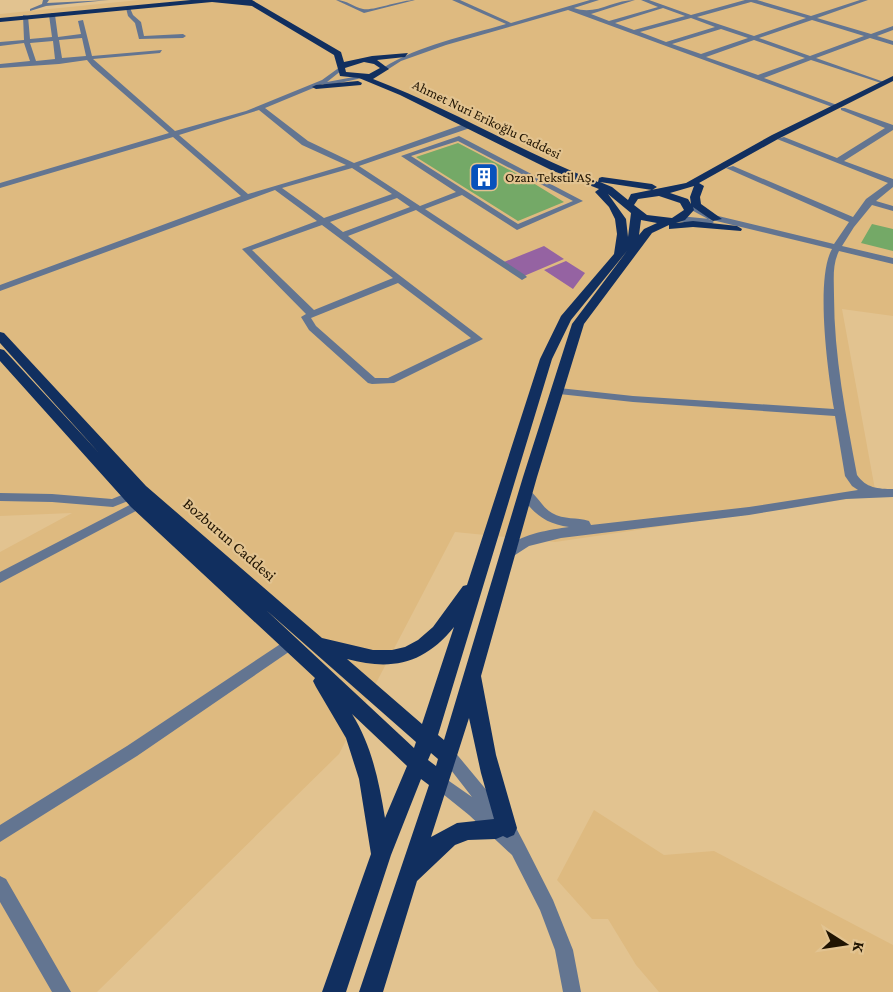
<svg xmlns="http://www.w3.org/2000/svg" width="893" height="992" viewBox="0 0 893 992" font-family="'Crimson Pro',serif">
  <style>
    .built { fill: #deba80 }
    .water { fill: #9563a2 }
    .building { fill: #74a967 }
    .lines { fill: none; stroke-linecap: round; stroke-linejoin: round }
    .minor { fill: #637591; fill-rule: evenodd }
    .major { fill: #112f5f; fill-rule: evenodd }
    .labels { text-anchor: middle; stroke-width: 4.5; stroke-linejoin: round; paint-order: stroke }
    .far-street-label { font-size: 14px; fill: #201402; stroke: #e2c390 }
    .far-poi-label { font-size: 14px; fill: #201402; stroke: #e2c390; text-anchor: start }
    .street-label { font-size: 16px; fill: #201402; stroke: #e2c390 }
  </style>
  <rect width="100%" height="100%" fill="#e2c390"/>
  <path class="built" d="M139,0H893V316L842,309L876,495L555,542L455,532L339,754L97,992H0V552L72,513L0,516V14Z
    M594,810L664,855L714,851L893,945V992H659L636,965L608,919H592L557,880Z"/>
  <path class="water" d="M544,246L564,259L524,276L504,262Z
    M566,261L585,273L573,289L544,270Z"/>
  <path class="building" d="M458,143L525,178L564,202L518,221L416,157Z
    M872,224L893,229V251L861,243Z"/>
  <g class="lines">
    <path class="minor" d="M43,0H49L47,3L109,0L46,6L30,11V9L42,4Z
      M336,0C347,0 353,7 363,9C374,11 400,0 415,0L364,13Z
      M452,0H460L511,23L590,0H599L574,8C596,16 612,0 635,0L591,14L609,21L658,7L641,0H649L691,15L745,0H757L811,16L860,0H868L817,18L871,34L893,26V30L877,36L893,41V45L870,38L816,58L884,82V84L811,60L764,78L837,105V107L835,108L568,10L446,45L401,61L387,70H383V68C419,45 465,36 506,24ZM751,2L806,18L754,36L697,17ZM663,8L685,16L634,30L615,23ZM691,18L715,27L666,42L640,32ZM812,20L864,36L810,56L759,38ZM721,29L748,38L701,54L672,44ZM754,40L805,58L758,75L706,57Z
      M126,8H130L133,15L141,22L144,36L183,34L186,36L183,38L139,39L135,23L128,16Z
      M52,13L55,15L58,37L81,34L78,21L83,20L92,56L162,50L160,53L93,59L175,131L246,111L322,80L340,67L342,68V70L327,82L359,76L362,78L326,86L323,84L265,108L308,141L354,163L464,124H470V128L359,166L420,206L456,192L401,156L459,136L583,201L517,230L462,195L425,209L525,275L527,277L522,280L416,210L348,236L483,339L394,383L372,384L368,383L309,330L301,317L306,314L242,249L317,221L275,190L0,291V285L241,196L173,137L0,188V183L169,133L92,66L87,60L59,64L0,68V64L30,61L24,43L0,46V42L24,40L23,15L28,16L30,39L52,37L49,15ZM82,38L86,56L62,58L59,40ZM53,41L55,59L36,61L30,43ZM259,110L302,145L346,165L248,194L179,135ZM458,141L573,201L518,224L411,156ZM352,168L392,194L324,218L282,188ZM397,198L410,207L343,232L330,222ZM322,225L393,278L314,310L252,250ZM398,283L471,338L388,378H375L316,326L311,318Z
      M841,108H845L893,125V130L844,161L893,179V187L876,201L893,206V211L872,205L854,227L842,246L893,258V264L839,251C832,265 834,280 834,296C834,356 846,416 857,475C866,488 878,489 893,489V497L846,499L749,515L561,538L529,546L512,557H502L501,554C514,535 547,530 569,527C545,524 531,512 519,492L525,488C536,492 541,507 552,513C564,520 577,517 589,521L591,525L749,507L858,490L852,486L845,476L835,416L633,402L559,394L554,391L559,388L633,396L834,409C828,373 815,279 832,249L708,219L684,206L691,204L714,215L834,244L849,222L726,168L733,166L853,217L866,199L888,183L777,139L784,137L837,158L885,128L841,110Z
      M679,216L710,219L714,222L710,225L676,221L675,219Z
      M129,492L135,496L133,499L113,507L52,502L0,501V493L52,494L112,499Z
      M147,496L151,497L153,500L151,503L0,583V572Z
      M291,637L296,639L298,643L296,647L137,756L0,842V825L127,746Z
      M449,749L454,751L513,822L524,843L553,900L573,950L581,992H563L555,950L540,910L512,855L469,815L433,786L431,781L433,776L439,774L472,797L444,761L441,756L444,751Z
      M0,876L6,879L71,992H52L0,902Z"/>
    <path class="major" d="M191,0H252L341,52L344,62L372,56L408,53L405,57L377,60L389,69L373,79C450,108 521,152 598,182L599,178L602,177L652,184L657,187L652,190L600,182L612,187L628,200L631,194L686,183L772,135L893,76V81L778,139L699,183L704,186L700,197L701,204L722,219L713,221L693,207L694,210L685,220L676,223L693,221L737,226L742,229L741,231L693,227L669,229V225L652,233L584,324L537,477L481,676L496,755L517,828L514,835L507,838L503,836L496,839L468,840L455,845L417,881L383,992H359L429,785L421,779L391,855L346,992H322L371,854L359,779L346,738L316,687L313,681L315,678L131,507L0,361V349L4,350L99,453L0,343V332L4,333L146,486L322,638L373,650H392L405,647L418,640L433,627L463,586L467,585L540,359L561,316L614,254L617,234L615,219L609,207L595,192L599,189L551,170L400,95L359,78L340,76L334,55L252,6L212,2L0,22V18ZM364,62L374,64L380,68L369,74L346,72L345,68ZM694,186L690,197L691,204L688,199L670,193ZM608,194L631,213L628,237L626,219ZM659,196L680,203L684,210L672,218L647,215L634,205L638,199ZM641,220L657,223L644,229L639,235ZM627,251L572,324L523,477L444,740L438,735L552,359L571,320ZM266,610L416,742L414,748ZM454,627L422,724L347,659C392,671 424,664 454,627ZM352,714L407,766L385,818C379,782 372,746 352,714ZM469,718L481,773L494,819L457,823L431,837ZM431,753L438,759L436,766L428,760Z
      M358,81L362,83L361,85L316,89L312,87L316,85Z"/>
  </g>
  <defs>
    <g id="building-square" transform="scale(1.5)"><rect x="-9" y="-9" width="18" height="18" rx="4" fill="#0752bc" stroke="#e2c390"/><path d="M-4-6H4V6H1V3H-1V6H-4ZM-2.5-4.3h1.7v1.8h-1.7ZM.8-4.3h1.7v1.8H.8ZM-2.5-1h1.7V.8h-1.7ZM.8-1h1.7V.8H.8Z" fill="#fff"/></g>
  </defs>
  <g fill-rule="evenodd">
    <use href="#building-square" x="484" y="177"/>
  </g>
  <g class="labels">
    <g class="far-street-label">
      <text transform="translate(487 119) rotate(26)" y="5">Ahmet Nuri Erikoğlu Caddesi</text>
    </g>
    <g class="far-poi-label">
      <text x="505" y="182">Ozan Tekstil AŞ.</text>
    </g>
    <g class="street-label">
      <text transform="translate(230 539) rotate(41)" y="6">Bozburun Caddesi</text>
    </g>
  </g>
  <g transform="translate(845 944) rotate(102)" stroke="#e2c390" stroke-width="4.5" paint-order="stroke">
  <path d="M0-4.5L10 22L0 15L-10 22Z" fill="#201402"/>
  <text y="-9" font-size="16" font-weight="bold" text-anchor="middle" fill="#201402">K</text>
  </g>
</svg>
